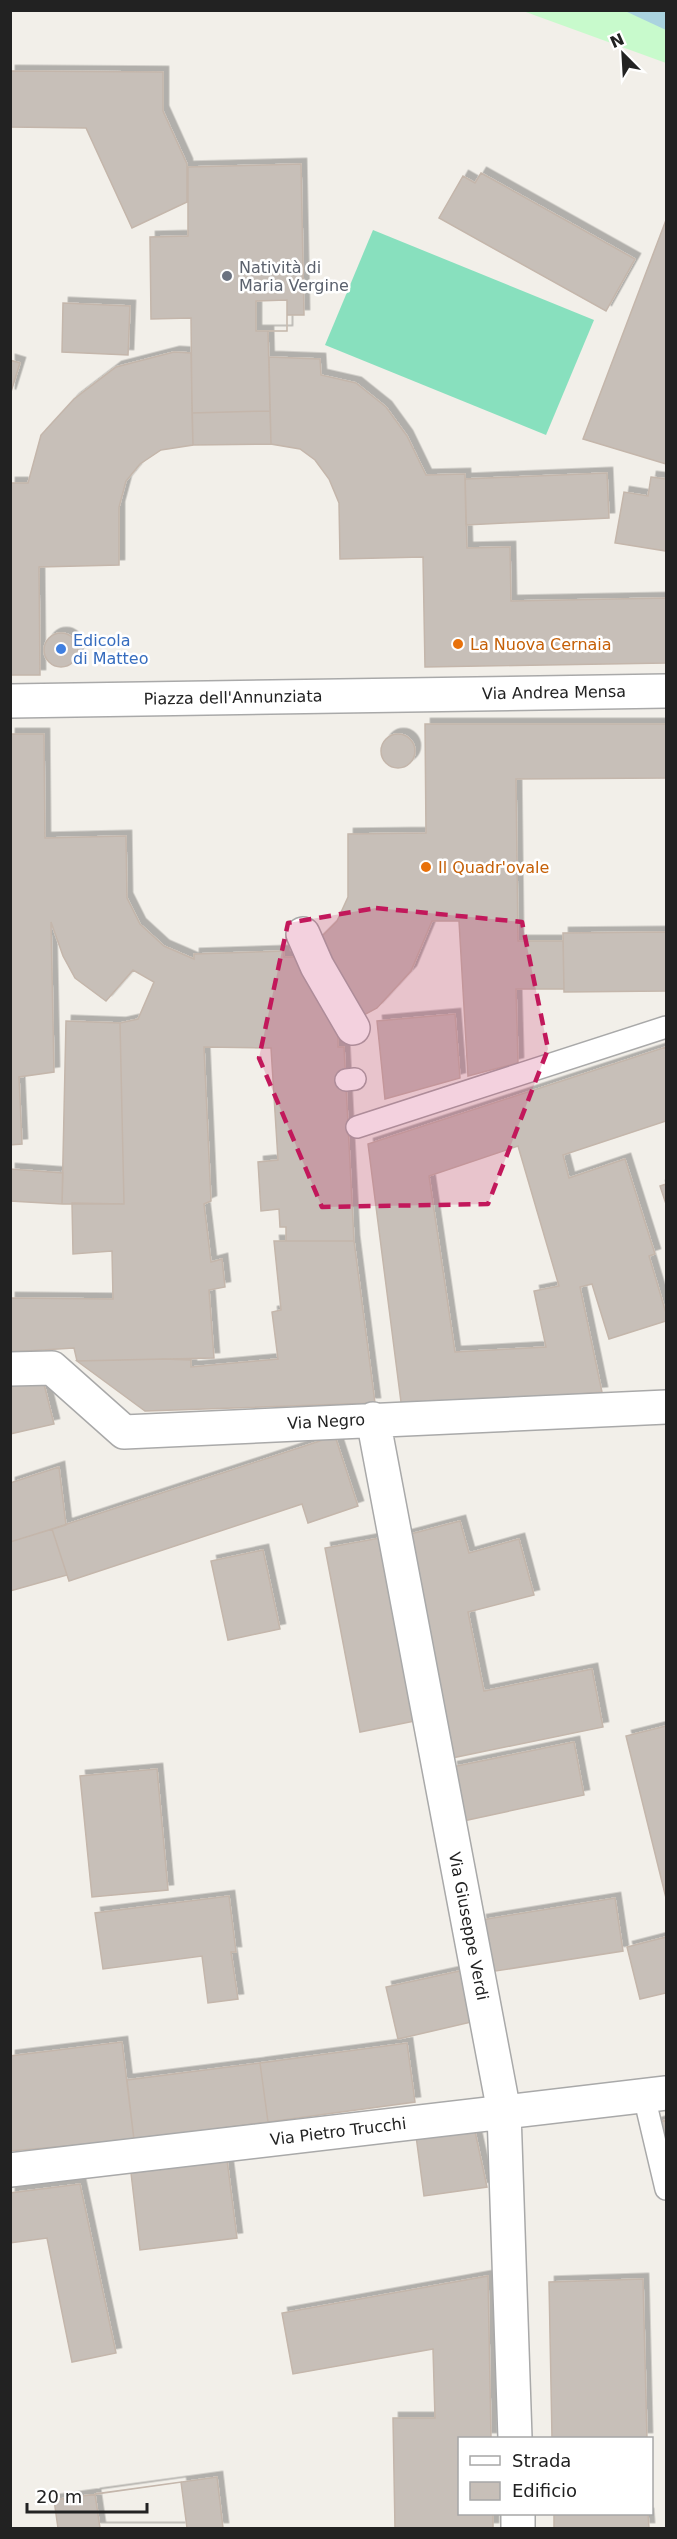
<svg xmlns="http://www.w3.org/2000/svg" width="677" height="2539" viewBox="0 0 677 2539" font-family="'DejaVu Sans',sans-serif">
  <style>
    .park { fill: #c8facc }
    .pitch { fill: #88e0be }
    .water { fill: #aad3df }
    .building { fill: #c7bfb8; stroke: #c4b6ab; stroke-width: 1.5; fill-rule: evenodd; filter: url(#shadow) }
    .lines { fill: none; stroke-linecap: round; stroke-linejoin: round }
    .lane-casing { stroke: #a9a9a9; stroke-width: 24 }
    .street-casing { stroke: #a9a9a9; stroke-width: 36 }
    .lane { stroke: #fff; stroke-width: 21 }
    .street { stroke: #fff; stroke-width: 33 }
    .marked { fill: #c2185b; fill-opacity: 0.2; stroke: #c2185b; stroke-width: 4.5; stroke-dasharray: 12 8; stroke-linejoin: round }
    .worship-dot { fill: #6b7280; stroke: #fff; stroke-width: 2 }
    .food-dot { fill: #e8710a; stroke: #fff; stroke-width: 2 }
    .shop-dot { fill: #3f7fe0; stroke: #fff; stroke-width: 2 }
    .labels { text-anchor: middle; stroke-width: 5; stroke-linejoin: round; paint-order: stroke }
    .worship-label { font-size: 16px; fill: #5b616d; stroke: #fff; text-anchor: start }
    .shop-label { font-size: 16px; fill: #366cbe; stroke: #fff; text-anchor: start }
    .food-label { font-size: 16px; fill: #c56008; stroke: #fff; text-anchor: start }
    .street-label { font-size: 16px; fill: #222; stroke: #fff }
  </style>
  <defs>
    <filter id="shadow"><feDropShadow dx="5.5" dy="-5.5" stdDeviation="0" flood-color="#0004"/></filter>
  </defs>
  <rect width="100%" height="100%" fill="#f2efe9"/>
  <path class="park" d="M523,11H666V63Z"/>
  <path class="pitch" d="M373,230L594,320L546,435L325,345Z"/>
  <path class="water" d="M625,11H666V30Z"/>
  <path class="building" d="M10,71L163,72V111L187,164V202L132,228L86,128L10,127Z
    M301,164L304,315H287V331H268L270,411L192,413L191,318L151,319L150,237L188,236V167Z
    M481,173L635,259L606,311L439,218L463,176L475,183Z
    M666,220V464L583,439Z
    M287,300V331H256V301Z
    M63,303L130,306L128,355L62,352Z
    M174,352L191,353L193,445L161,450L140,464L126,481L119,507V565L39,567L40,675H10V483H28L41,435L74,399L116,367Z
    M269,357L320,359L321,375L356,383L386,407L407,436L426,475L465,474L467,548L510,547L511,601L666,598V663L425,667L423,557L340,559L339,503L329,479L315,460L300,449L271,444Z
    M10,360L20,363L10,395Z
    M270,411L271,444L193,445L192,413Z
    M607,473L609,518L466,525L465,479Z
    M651,477L666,479V551L615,543L624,492L648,496Z
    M44 650a17 17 0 1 1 34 0a17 17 0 1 1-34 0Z
    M425,724H666V778L516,779L518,941H563L564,989H516L518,1063L468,1076L459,921H432L411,971L377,1008L338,1029V1047H344L354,1241H286V1227H280L279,1209L261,1211L258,1162L278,1160L271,1048L204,1047L211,1201L204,1204L211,1262L222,1259L225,1287L209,1290L214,1358L77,1361L74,1348L10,1352V1298L113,1299L112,1251L73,1254L72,1203L124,1204L120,1023L138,1019L154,982L133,970L106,1001L75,978L63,956L51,922L54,1072L19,1077L22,1144L10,1145V734H44L45,838L126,836L127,898L140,924L164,946L194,959V954L284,951V957H293L318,940L337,921L348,897V834L426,833Z
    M381 751a17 17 0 1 1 34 0a17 17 0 1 1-34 0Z
    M666,932V991L564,992L563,933Z
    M455,1014L460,1078L385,1099L377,1021Z
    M66,1021L120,1023L124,1204H62Z
    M666,1047V1121L563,1155L569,1178L625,1159L655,1254L649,1256L666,1313V1321L609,1339L592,1284L580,1287L602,1392L402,1410L368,1144ZM518,1146L559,1286L534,1291L546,1347L455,1352L429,1176Z
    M10,1169L63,1173L62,1204L10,1201Z
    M666,1184V1204L660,1186Z
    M274,1241H354L375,1403L145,1411L77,1361L163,1359L191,1360V1367L278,1359L272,1312L281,1310Z
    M42,1376L54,1424L10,1434V1384Z
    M335,1436L358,1506L308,1523L302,1504L69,1581L52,1529Z
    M59,1467L66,1525L10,1542V1483Z
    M460,1521L469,1553L519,1539L534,1595L468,1612L484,1691L592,1669L603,1727L447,1759L403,1536Z
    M52,1529L67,1575L10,1591V1542Z
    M385,1537L420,1720L360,1732L325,1548Z
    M263,1550L280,1629L228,1640L211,1561Z
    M666,1726V1898L626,1736Z
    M574,1742L584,1795L463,1821L452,1767Z
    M157,1769L168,1890L92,1897L80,1776Z
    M229,1896L236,1952H231L238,1999L208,2003L202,1956L103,1969L95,1913Z
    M615,1898L623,1951L489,1972L481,1920Z
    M666,1937V1993L640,1999L627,1947Z
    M469,1969L480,2020L398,2039L386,1987Z
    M122,2042L134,2140L10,2151V2056Z
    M407,2043L415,2102L268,2122L260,2063Z
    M260,2063L268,2122L134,2140L127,2080Z
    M666,2120V2165L656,2123Z
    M474,2127L487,2187L424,2196L416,2136Z
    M227,2160L237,2238L140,2250L131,2173Z
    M80,2184L116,2353L72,2362L47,2238L10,2243V2193Z
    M488,2276L491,2438H460V2514H493V2528H395L393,2418H435L433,2349L293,2374L282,2313Z
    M643,2279L647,2438H552L549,2282Z
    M217,2477L223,2528H58L54,2500Z
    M181,2482L187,2528H100L95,2494Z
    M554,2514H648L649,2528H554Z"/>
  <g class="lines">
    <g class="lane-casing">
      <path id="lane" d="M346,1080L355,1079
        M357,1127L666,1027
        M644,2096L666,2189"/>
    </g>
    <g class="street-casing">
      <path id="street" d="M10,701L666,691
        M303,934L317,966L353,1028
        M10,1369L52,1368L124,1432L666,1407
        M373,1419L504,2112L515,2438
        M10,2170L666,2093
        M518,2514V2528"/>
    </g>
    <use href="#lane" class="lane"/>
    <use href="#street" class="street"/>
  </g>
  <path class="marked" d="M376,908L522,922L548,1049L488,1204L322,1207L259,1058L288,923Z"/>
  <circle class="worship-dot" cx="227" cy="276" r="6"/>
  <g class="food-dot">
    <circle cx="458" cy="644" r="6"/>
    <circle cx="426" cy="867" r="6"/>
  </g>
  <circle class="shop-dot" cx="61" cy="649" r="6"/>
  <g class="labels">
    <g class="worship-label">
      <text x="239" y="273">Natività di<tspan x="239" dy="18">Maria Vergine</tspan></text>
    </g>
    <g class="shop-label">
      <text x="73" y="646">Edicola<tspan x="73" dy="18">di Matteo</tspan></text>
    </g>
    <g class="food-label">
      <text x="470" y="650">La Nuova Cernaia</text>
      <text x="438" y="873">Il Quadr'ovale</text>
    </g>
    <g class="street-label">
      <text transform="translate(554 692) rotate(-1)" y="6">Via Andrea Mensa</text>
      <text transform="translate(233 697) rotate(-1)" y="6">Piazza dell'Annunziata</text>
      <text transform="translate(326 1421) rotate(-3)" y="6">Via Negro</text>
      <text transform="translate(469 1926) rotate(79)" y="6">Via Giuseppe Verdi</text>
      <text transform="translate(338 2131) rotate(-7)" y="6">Via Pietro Trucchi</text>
    </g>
  </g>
  <rect width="677" height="2539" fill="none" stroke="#222222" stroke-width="24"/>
  <rect x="458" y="2437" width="195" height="78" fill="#ffffff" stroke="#a7a7a7" stroke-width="1.5"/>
  <rect x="470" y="2456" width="30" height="9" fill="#ffffff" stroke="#a7a7a7" stroke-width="1.5"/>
  <text x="512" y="2467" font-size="18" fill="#222222">Strada</text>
  <rect x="470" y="2482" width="30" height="18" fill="#c7bfb8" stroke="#a7a7a7" stroke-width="1.5"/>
  <text x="512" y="2497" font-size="18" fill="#222222">Edificio</text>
  <g transform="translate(623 54) rotate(336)" stroke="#ffffff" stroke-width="4.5" paint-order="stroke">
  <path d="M0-4.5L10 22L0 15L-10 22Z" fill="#222222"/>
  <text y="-9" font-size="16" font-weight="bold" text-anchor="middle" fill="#222222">N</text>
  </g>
  <path d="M27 2503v9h120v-9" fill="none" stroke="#222222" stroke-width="3"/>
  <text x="36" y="2503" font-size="18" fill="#222222" stroke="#ffffff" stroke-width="4.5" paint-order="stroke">20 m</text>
</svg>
